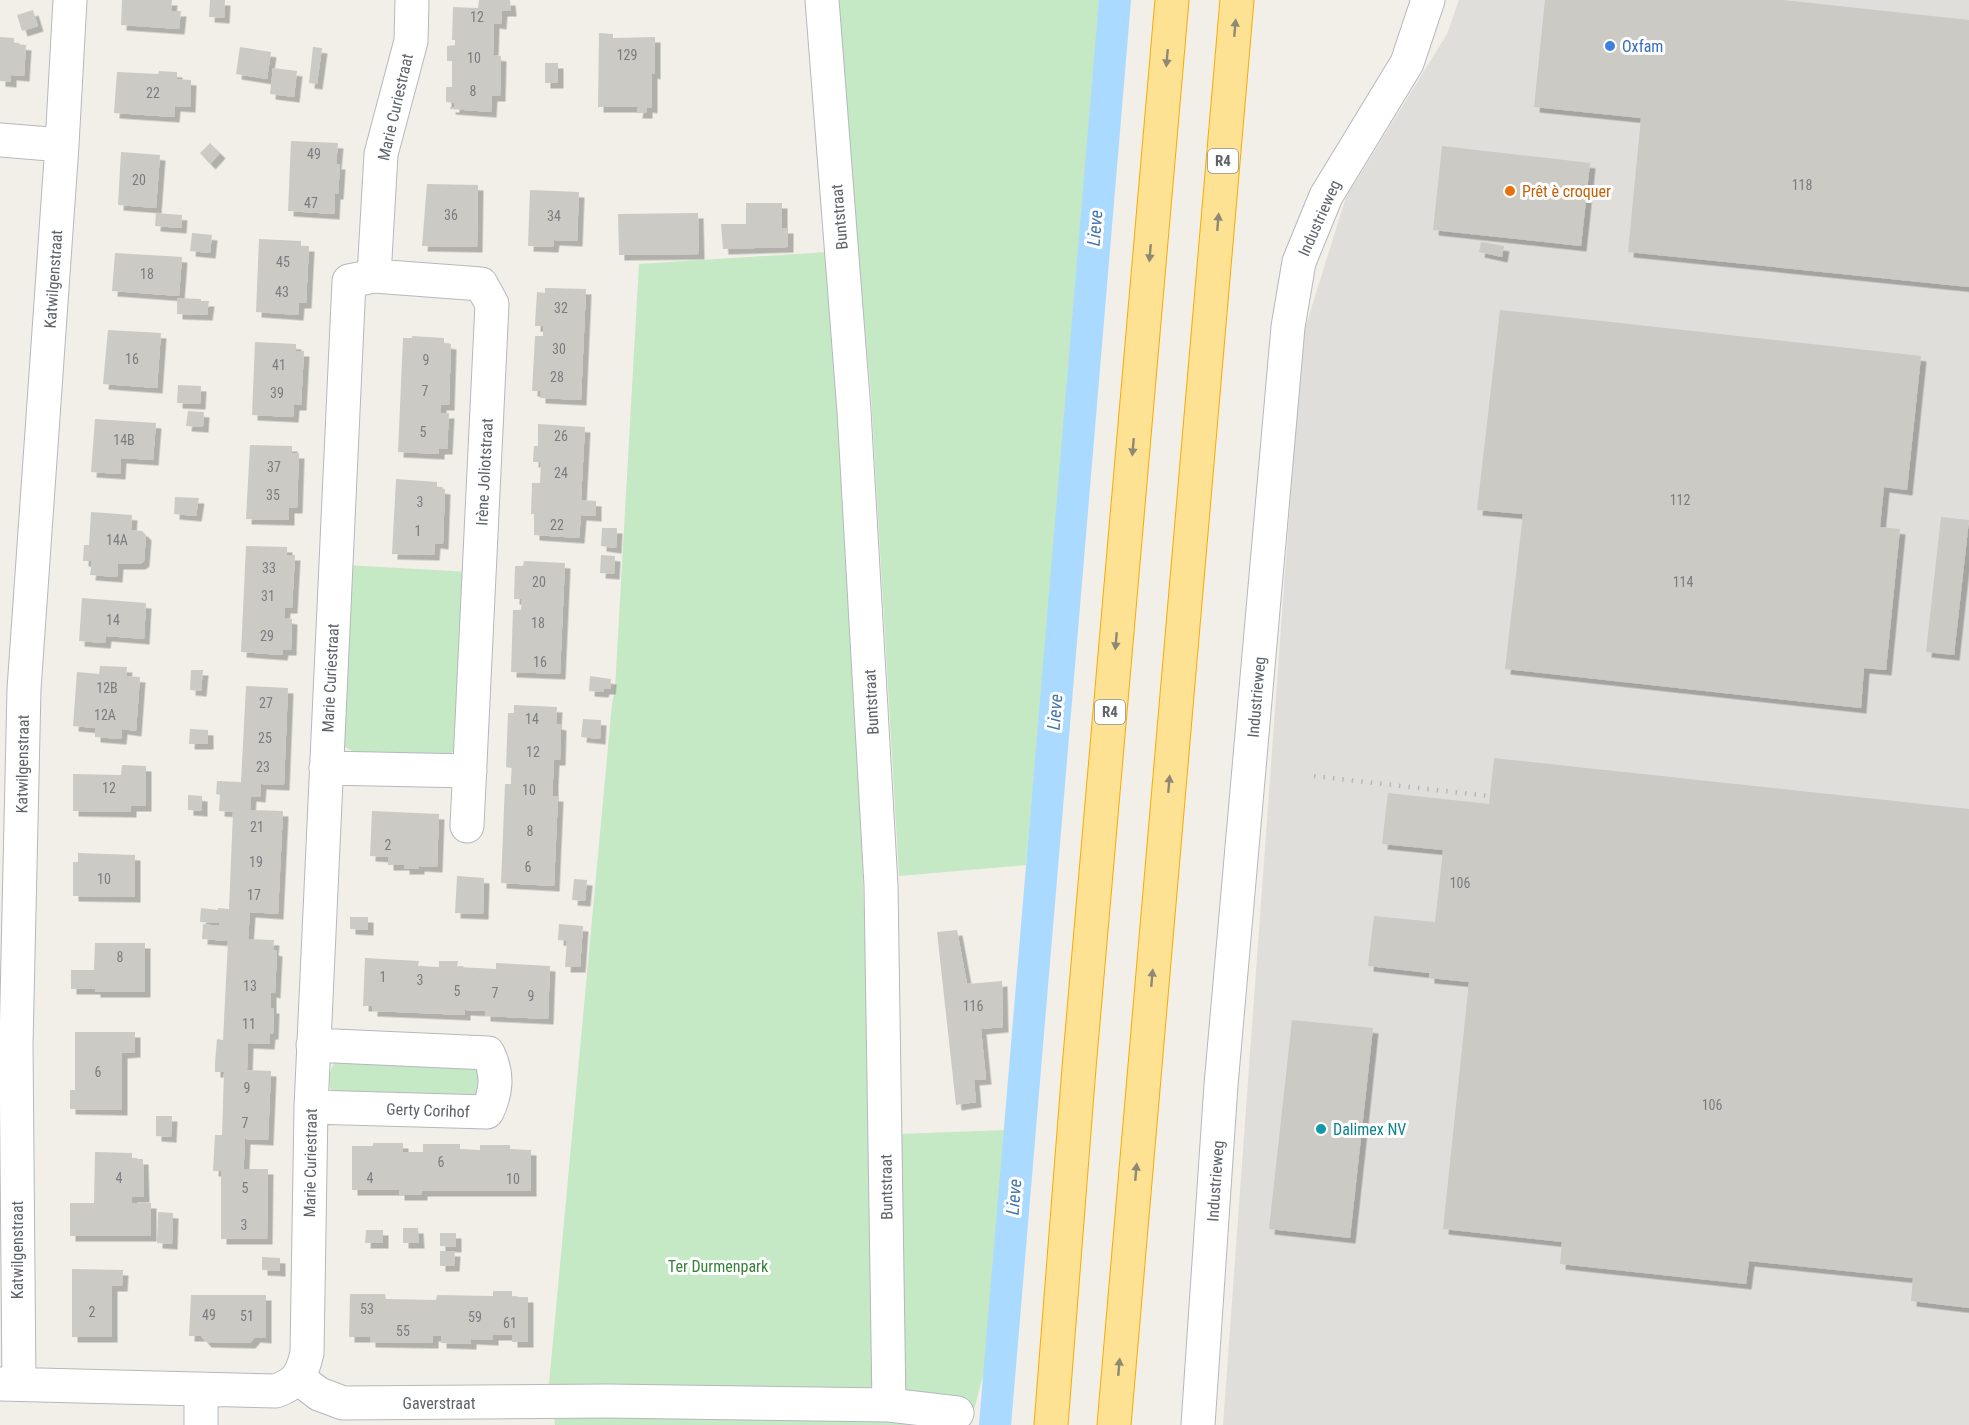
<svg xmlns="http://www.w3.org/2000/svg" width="1969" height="1425" viewBox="0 0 1969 1425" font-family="'Roboto Condensed',sans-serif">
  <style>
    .industrial { fill: #e0deda }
    .green { fill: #c5e8c5 }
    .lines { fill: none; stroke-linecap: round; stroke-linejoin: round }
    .canal { stroke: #aadaff; stroke-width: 32 }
    .building { fill: #cccac5; filter: url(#shadow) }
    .minor-casing { stroke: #b5b8bc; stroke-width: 35 }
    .highway-casing { stroke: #f9ab00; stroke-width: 35 }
    .minor { stroke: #fff; stroke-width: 33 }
    .highway { stroke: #fde293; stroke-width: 33 }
    .rail { stroke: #b6b7b8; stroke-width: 4.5; stroke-dasharray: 1.5 8; stroke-linecap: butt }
    .oneway { fill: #8e8975 }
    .shop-dot { fill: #3f7fe0; stroke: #fff; stroke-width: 2 }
    .food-dot { fill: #e8710a; stroke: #fff; stroke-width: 2 }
    .culture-dot { fill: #0f9aa8; stroke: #fff; stroke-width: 2 }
    .labels { text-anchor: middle; stroke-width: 6; stroke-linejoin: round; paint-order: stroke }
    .number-label { font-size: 14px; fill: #7a7d7f }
    .shield { fill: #fff; stroke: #8f9295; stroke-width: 1.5 }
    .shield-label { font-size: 15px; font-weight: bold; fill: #5f6368 }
    .shop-label { font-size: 16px; fill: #366cbe; stroke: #fff; text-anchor: start }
    .street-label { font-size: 16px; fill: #5f6368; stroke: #fff }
    .food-label { font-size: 16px; fill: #c56008; stroke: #fff; text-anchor: start }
    .culture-label { font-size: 16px; fill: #0d838f; stroke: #fff; text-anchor: start }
    .park-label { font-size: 16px; fill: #348238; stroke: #fff }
    .water-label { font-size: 18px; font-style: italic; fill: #4174aa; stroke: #fff }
  </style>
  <defs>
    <filter id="shadow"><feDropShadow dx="5.5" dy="5.5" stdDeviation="0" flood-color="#0004"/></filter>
  </defs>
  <rect width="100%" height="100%" fill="#f1efe8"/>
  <path class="industrial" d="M1459,0H1969V1425H1223L1302,338L1346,197L1447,34Z"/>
  <path class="green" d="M831,0H1103L1026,865L899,876L871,395L851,174Z
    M829,252L858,723L878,1352L898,1134L1006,1130L1002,1167L994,1334L970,1425H555L549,1384L612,704L615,689L639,264Z
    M346,565L469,572L460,742L449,757H364L339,744Z
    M337,1059L484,1069V1091L473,1102L334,1097C326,1082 328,1072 337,1059Z"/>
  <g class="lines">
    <path class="canal" d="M995,1425L1115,0"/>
  </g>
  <path class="building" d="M122,0H172L171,11H181L179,29L121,25Z
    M210,0H225L224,18L209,17Z
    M479,0H510L511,11H502L501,24L494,23L493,55L501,56L500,96H492L491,112L450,109V107H454V103L446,102V87H452V61H447V46L455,45V40H452L453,7L478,8Z
    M1545,0H1783L1969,20V287L1628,252L1641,118L1534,107Z
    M33,10L38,26L22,31L17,15Z
    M599,33L613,34V38L655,37V74L652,73V108L647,107V113H637L638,107H598Z
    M0,37L14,38V44L26,45L24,76L11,75V82L0,81Z
    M240,47L271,52L267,79L236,74Z
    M313,47L322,48L317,84L309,83Z
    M545,63H558V83H545Z
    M273,68L297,71L294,97L270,94Z
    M159,71L177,72V79L191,80L190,107L175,106L174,117L114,113L117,72L158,74Z
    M291,141L338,143L336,164H340L339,180L338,194H335L334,214L288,211Z
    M210,143L220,153L210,164L200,153Z
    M1442,146L1590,163L1581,246L1433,230Z
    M121,152L160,155L156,208L118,205Z
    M427,184L478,185L477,247L422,246Z
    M530,190L579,192L577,241L554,240L553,247L528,246Z
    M746,203H782V228H788V247L723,249L721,224H746Z
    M156,213L182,215L181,228L155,226Z
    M698,213L699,254L619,255L618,214Z
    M192,233L212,235L210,253L190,251Z
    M259,239L301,241V246H309L306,303H299L298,315L256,312Z
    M1481,242L1504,246L1502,257L1479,252Z
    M115,253L182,257L179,296L112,291Z
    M545,288L586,289L581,400L540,398V391H532L535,336H543V326H535V324L537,292L545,293Z
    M177,298L201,299V301H209L207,315L177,314Z
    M1500,310L1921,356L1907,490L1884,487L1880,527L1900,529L1886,670L1864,668L1861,708L1505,669L1523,514L1477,510Z
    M108,330L161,333L157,388L103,384Z
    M412,336L444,338V343L451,344L449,405H441V413H449L447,449H439V454L398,452L403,338H412Z
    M255,342L296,344V351H304L301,405H294L293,417L252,415Z
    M178,385L201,386L200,404L177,403Z
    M188,411L204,412L203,427L186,426Z
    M95,419L156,423L153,460L121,458L120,474L91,472Z
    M538,424L585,427L581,500L596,501V516L581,515L579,538L534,535V514H531L532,483H540L541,462H533L534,446H538Z
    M250,445L292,446V453H299L297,508H289V520L246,519Z
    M396,479L437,482V488L445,489L443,544L435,543L434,555L392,554Z
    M175,497L199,498L196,516L174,514Z
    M91,512L132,515L131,530L142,531L146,535L144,561L140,564H118L117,577L90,575L92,561H83L84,545H89Z
    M1941,517L1969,520L1954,655L1926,652Z
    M602,528H617L616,548L601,546Z
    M246,546L287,547V555H295L292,608H285L284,618L292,619L291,650H283L282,655L241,652Z
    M601,555L615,556L614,574L600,573Z
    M524,561L565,563L560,674L511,672L513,610H521L522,599H514L515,566H523Z
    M82,598L146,603L144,639L106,636L105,643L79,641Z
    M100,666L127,667L126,676L140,677L136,731L122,729L121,739L95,737V728L73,726L77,672L99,674Z
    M191,670H203L201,691L190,690Z
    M590,676L611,679L610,689H604L603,692L589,691Z
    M246,686L288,688L284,785L261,784L260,797L251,796L250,810L283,811L278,914L250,912L248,939L274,940L273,950L277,951L275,993L271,992V1008H274L273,1034H270L269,1044L248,1043L247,1070L271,1071L268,1140L245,1139L244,1160V1169H268L267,1239H221V1171H213L215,1135H222L224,1072H215V1063L217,1039L223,1040L228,941L202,939L203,924L219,926V923L200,922L201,908L218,910V908L229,909L233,812L219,811L220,795L216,794L217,781L241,782Z
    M514,705L557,707L556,724L561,725L560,760H554L553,780V796H558L554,886L501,883L505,784H511V778L512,768L506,767L508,713H514Z
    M583,719L601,720L600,739L581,737Z
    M190,729L208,730V744H189Z
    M1494,758L1969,809V1308L1911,1301L1913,1278L1749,1261L1746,1284L1560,1264L1562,1242L1443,1229L1469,982L1429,978V973L1368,966L1374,916L1435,922L1443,850L1382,844L1388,793L1489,804Z
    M122,765L146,766V806H131V812L73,811V774L121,775Z
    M188,795L202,796V811L188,810Z
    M372,811L439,814L437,867L419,866V869H404V865H388V857L370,856Z
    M78,853L135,855V897L73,896V862H78Z
    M457,876L484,878L483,914L455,913Z
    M574,879L587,880L585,901L572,900Z
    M350,917H368V930L350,929Z
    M559,924L583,926L580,967H565L567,941L558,940Z
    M957,930L967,984L1002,981L1003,1027L981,1029L986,1079L974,1080L976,1102L956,1105L937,932Z
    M95,943H145V992H95V989H71V970H94Z
    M365,958L419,961L418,966L439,967V961H458L457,967L496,969V963L550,966L548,1019L485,1016V1011L465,1010V1015L372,1011V1006H363Z
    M1292,1020L1373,1028L1350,1238L1269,1229Z
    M75,1032H135V1052L122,1053V1110L70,1109V1090H75Z
    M156,1116H172L171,1137L156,1136Z
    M373,1143H403V1152H423V1144H460V1149L480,1150V1145H510V1149L531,1150V1191H422V1195H399V1190H352V1146H373Z
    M95,1152L132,1153V1159H143L144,1197H132V1203H151V1236H70V1203H94Z
    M158,1212L173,1213L172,1244L157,1243Z
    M403,1228H418L419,1243H403Z
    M366,1230H383V1243H365Z
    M440,1233H456V1247L440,1246Z
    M440,1251H455L454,1266H440Z
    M262,1257L280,1258V1271L262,1270Z
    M72,1269L123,1270L122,1286H112V1337H72Z
    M493,1291H512V1297H528V1342H512V1335H493V1340L471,1339V1344L441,1343V1336H433V1343L370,1342V1337H349L350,1294H385L386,1299L436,1300L437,1295L493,1296Z
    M191,1295H266V1338L255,1337L250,1343L206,1342L201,1336H189Z"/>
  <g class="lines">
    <g class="minor-casing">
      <path id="minor" d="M822,0L854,411L881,885L889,1405
        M0,140L62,145
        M374,276L481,284L492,304L467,826
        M326,768L470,771
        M311,1107L487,1112C497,1091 498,1074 488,1053L313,1045
        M298,1378L319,1394L343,1403L608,1401L889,1405L957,1413
        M0,1384L276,1391C297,1383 302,1375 307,1353L311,1107L349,281L374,276L381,154L411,41L412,0
        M19,1384L16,1045L24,689L62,145L70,0
        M201,1425V1390
        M1198,1425L1221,1085L1288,327L1299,262L1326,196L1407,63L1428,0"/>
    </g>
    <g class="highway-casing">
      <path id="highway" d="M1051,1425L1079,1068L1172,0
        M1114,1425L1237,0"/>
    </g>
    <use href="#minor" class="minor"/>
    <use href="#highway" class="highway"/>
    <path class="rail" d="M1314,776L1489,796"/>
  </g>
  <defs><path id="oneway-solid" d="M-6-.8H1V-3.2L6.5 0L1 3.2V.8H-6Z" transform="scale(1.5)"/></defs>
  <g class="oneway">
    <use href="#oneway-solid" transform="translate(1235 28) rotate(-85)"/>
    <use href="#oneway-solid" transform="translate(1167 58) rotate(95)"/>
    <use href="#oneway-solid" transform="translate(1218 222) rotate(-85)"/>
    <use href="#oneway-solid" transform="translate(1150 253) rotate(95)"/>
    <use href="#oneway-solid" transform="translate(1133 447) rotate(95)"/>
    <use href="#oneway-solid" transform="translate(1116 641) rotate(95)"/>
    <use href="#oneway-solid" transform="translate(1169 784) rotate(-85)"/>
    <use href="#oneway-solid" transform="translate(1152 978) rotate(-85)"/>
    <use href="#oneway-solid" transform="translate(1136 1172) rotate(-85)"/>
    <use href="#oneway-solid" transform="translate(1119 1367) rotate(-85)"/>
  </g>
  <circle class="shop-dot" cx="1610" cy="46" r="6"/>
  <circle class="food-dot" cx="1510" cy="191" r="6"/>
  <circle class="culture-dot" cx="1321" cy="1129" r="6"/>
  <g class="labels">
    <g class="number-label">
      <text x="477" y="22">12</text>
      <text x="627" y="60">129</text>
      <text x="474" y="63">10</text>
      <text x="473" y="96">8</text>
      <text x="153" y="98">22</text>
      <text x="314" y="159">49</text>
      <text x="139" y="185">20</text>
      <text x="1802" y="190">118</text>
      <text x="311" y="208">47</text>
      <text x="451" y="220">36</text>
      <text x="554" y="221">34</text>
      <text x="283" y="267">45</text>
      <text x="147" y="279">18</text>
      <text x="282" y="297">43</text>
      <text x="561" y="313">32</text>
      <text x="559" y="354">30</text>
      <text x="132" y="364">16</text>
      <text x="426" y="365">9</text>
      <text x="279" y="370">41</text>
      <text x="557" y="382">28</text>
      <text x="425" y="396">7</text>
      <text x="277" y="398">39</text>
      <text x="423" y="437">5</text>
      <text x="561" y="441">26</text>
      <text x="124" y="445">14B</text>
      <text x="274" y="472">37</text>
      <text x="561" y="478">24</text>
      <text x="273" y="500">35</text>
      <text x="1680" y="505">112</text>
      <text x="420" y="507">3</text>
      <text x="557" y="530">22</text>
      <text x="418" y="536">1</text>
      <text x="117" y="545">14A</text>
      <text x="269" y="573">33</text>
      <text x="539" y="587">20</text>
      <text x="1683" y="587">114</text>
      <text x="268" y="601">31</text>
      <text x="113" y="625">14</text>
      <text x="538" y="628">18</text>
      <text x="267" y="641">29</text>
      <text x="540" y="667">16</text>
      <text x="107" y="693">12B</text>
      <text x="266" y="708">27</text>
      <text x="105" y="720">12A</text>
      <text x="532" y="724">14</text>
      <text x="265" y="743">25</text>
      <text x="533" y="757">12</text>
      <text x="263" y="772">23</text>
      <text x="109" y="793">12</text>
      <text x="529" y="795">10</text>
      <text x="257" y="832">21</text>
      <text x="530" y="836">8</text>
      <text x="388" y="850">2</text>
      <text x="256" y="867">19</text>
      <text x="528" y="872">6</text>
      <text x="104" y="884">10</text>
      <text x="1460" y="888">106</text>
      <text x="254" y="900">17</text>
      <text x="120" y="962">8</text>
      <text x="383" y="982">1</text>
      <text x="420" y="985">3</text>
      <text x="250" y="991">13</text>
      <text x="457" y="996">5</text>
      <text x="495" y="998">7</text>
      <text x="531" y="1001">9</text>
      <text x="973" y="1011">116</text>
      <text x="249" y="1029">11</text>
      <text x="98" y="1077">6</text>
      <text x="247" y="1093">9</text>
      <text x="1712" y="1110">106</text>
      <text x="245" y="1128">7</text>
      <text x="441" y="1167">6</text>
      <text x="119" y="1183">4</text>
      <text x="370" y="1183">4</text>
      <text x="513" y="1184">10</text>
      <text x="245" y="1193">5</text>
      <text x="244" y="1230">3</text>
      <text x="367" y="1314">53</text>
      <text x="92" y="1317">2</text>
      <text x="209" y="1320">49</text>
      <text x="247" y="1321">51</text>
      <text x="475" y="1322">59</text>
      <text x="510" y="1328">61</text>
      <text x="403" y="1336">55</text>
    </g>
    <g class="shield">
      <rect x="1208" y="149" width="30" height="24" rx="4.5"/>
      <rect x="1095" y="700" width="30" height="24" rx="4.5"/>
    </g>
    <g class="shield-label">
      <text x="1223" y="166">R4</text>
      <text x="1110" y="717">R4</text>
    </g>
    <g class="shop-label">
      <text x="1622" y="52">Oxfam</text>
    </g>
    <g class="street-label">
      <text transform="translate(395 107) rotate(-77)" y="6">Marie Curiestraat</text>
      <text transform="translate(839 217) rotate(-95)" y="6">Buntstraat</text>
      <text transform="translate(1319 218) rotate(-66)" y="6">Industrieweg</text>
      <text transform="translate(53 279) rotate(-86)" y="6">Katwilgenstraat</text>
      <text transform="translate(484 472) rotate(-87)" y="6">Irène Joliotstraat</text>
      <text transform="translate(330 678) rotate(-87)" y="6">Marie Curiestraat</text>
      <text transform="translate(1256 697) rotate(-85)" y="6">Industrieweg</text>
      <text transform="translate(871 702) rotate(-93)" y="6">Buntstraat</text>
      <text transform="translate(22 764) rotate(-89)" y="6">Katwilgenstraat</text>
      <text transform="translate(428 1110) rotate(2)" y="6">Gerty Corihof</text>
      <text transform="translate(310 1163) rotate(-89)" y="6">Marie Curiestraat</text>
      <text transform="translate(1215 1181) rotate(-86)" y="6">Industrieweg</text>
      <text transform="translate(886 1187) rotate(-91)" y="6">Buntstraat</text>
      <text transform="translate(17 1250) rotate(-90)" y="6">Katwilgenstraat</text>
      <text x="439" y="1409">Gaverstraat</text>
    </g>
    <g class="food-label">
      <text x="1522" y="197">Prêt è croquer</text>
    </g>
    <g class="culture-label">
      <text x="1333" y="1135">Dalimex NV</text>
    </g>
    <g class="park-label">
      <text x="718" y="1272">Ter Durmenpark</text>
    </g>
    <g class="water-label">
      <text transform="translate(1095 228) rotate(-85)" y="6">Lieve</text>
      <text transform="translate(1055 712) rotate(-85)" y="6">Lieve</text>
      <text transform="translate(1014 1197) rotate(-85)" y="6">Lieve</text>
    </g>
  </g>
</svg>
